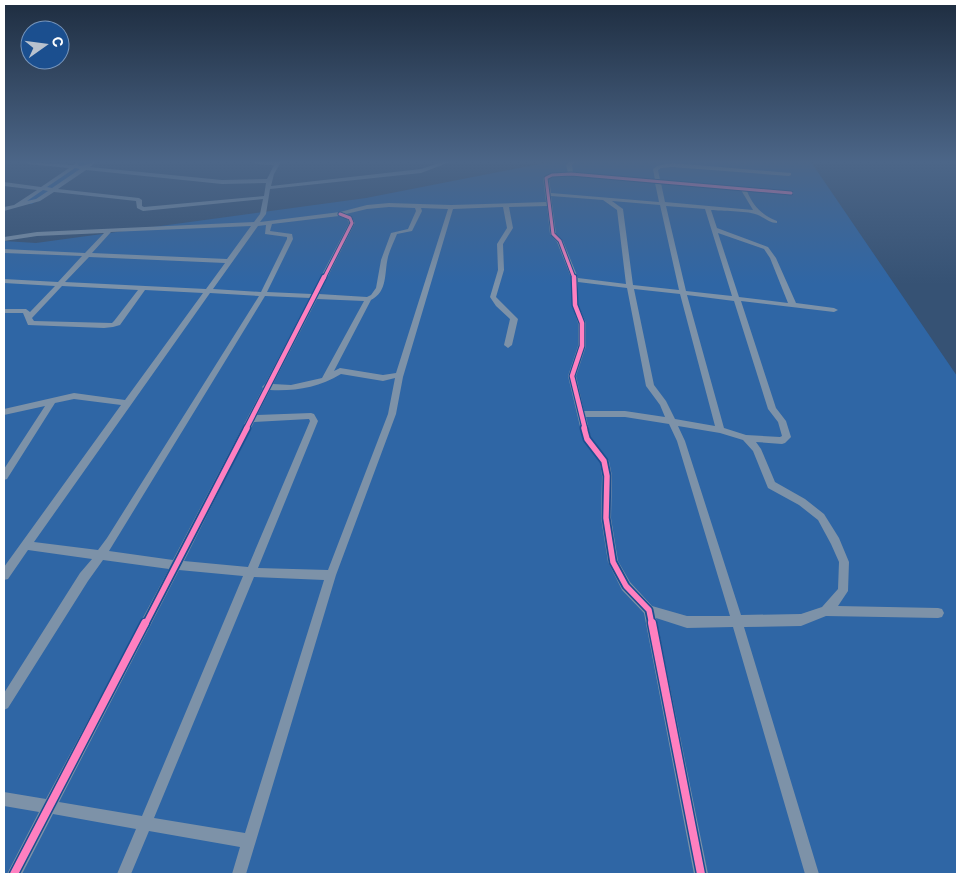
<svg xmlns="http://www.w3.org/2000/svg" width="961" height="878" viewBox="0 0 961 878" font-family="Inter,sans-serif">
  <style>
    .green { fill: #2f66a5 }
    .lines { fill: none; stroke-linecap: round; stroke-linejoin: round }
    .minor { fill: #7d92a8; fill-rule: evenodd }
    .cycleway-far3-casing { stroke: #1b4f8f; stroke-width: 5 }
    .cycleway-far2-casing { stroke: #1b4f8f; stroke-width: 7 }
    .cycleway-far1-casing { stroke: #1b4f8f; stroke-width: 9 }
    .cycleway-casing { stroke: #1b4f8f; stroke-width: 11 }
    .cycleway-far3 { stroke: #ff80c0; stroke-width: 3 }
    .cycleway-far2 { stroke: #ff80c0; stroke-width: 4.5 }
    .cycleway-far1 { stroke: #ff80c0; stroke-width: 5.5 }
    .cycleway { stroke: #ff80c0; stroke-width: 8 }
  </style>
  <rect width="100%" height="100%" fill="#365274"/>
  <path class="green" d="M81,162H93L32,204H18Z
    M550,162H811L957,376V874H4V241L36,243L366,198Z"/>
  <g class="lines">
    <path class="minor" d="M26,162L73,165L77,163L79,166C86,166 89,162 96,162L90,167L222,180L267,179L274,165L255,164L253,162H281L274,174L271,186L421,169L442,162H450L421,173L270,189L266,214L260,222L340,212L367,205L389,203L451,205L546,202L543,178L552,173H568L566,165L570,162H575L572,165L573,173L655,180L653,169L657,166L672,163L791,173V175L789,176L672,167L661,168L658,170L660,180L791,191L794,193L791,195L747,191C753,206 762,215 777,221V223C768,223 763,216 755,214C746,211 722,211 711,210L717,228L768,247L776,258L796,303L834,308L838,310L834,312L741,301L776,408L786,421L791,437L785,443L782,444L756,442L761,449L775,482L805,499L824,514L839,538L849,562L848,591L838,606L938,608L942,609L944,613L942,617L938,618L826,616L801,626L744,627L819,874H805L733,627L687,628L656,618L708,874H694L644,613L622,590L608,562L601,518L602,476L600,462L583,439L568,376L578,346V323L572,305V280L557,242L550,234L547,206L509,207L513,228L503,244L504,270L496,297L518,319L512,345L508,348L504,345L510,319L496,306L490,297L498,270L497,244L507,228L503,207L453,209L403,377L396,414L336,575L246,874H232L240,847L149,831L131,874H117L136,829L53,814L22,874H7L39,812L4,806V792L46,799L169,569L103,560L88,581L8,708L4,710V693L80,573L92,559L28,550L8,579L4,580V567L121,405L74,399L55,403L7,479L4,480V469L45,406L4,415V409L74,393L125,400L203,293L145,290L120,325L113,327L104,328L28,325L23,313H4V309H26L30,312L55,286L4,283V279L58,282L82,256L4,253V249L85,253L104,233L37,236L4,241V237L37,232L254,222L260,214L263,199L143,211L137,208L136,201L54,192L40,201L4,211V207L14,205L37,190L4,186V182L41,187L69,168L28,164ZM75,168L80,169L52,188L47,187ZM86,170L222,184L266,183L264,196L144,207L142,206V200L139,198L58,189ZM571,176L655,183L659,202L551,193L549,179L553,177ZM661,183L741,190L753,210L665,202ZM43,190L48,191L36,199L27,201ZM551,196L603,200L617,210L626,284L578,278L563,241L556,234ZM612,201L660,205L679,290L633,285L623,209ZM666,206L705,209L732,296L686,291ZM389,207L415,208L416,211L408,229L391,233L381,260L376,288L371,295L367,297L319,294L355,223L352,217L346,214L367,209ZM421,208L448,209L396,373L383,375L340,368L334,371L371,300C388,291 384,274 388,257C390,249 394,242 397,234L412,231L422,211ZM339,216L347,219L349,223L312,294L267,292L293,239L292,234L270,231L272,224ZM266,225L265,234L287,237V239L261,292L213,289L258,226ZM251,226L227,259L92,253L111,232ZM718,233L764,249L770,258L788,303L739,297ZM89,257L225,263L206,289L65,282ZM578,282L627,288L646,386L660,405L665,417L625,411H584L576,376L586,346V323L578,305ZM62,286L138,290L114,321L112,323L34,321L32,318ZM634,289L680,294L715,426L675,419L666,401L654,385ZM210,293L259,296L107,538L98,550L34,542ZM687,295L734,301L768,409L778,422L782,436L780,437L746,435L724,428ZM265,296L310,298L265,384L262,387L263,388L173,560L109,551ZM317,299L364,301L322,378L291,385L273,384ZM341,374L383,381L395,378L388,414L328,570L258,568L318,421L314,414L311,413L257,415L270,390C296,391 318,388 341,374ZM586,417H625L669,424L677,441L730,616H687L652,606L630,582L618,561L611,518L612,476L609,461L591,438ZM309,419L310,421L248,567L184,561L254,422ZM678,426L720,433L743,440L753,451L768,488L799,505L818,520L831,544L839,562L838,589L822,607L801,614L741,615L685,441ZM179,570L243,576L142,816L59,802ZM254,577L324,580L245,833L154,818Z"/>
    <g class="cycleway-far3-casing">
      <path id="cycleway-far3" d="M324,278L352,223L350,218L340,214
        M574,278L560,241L553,234L546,178L552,175L571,174L791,193"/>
    </g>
    <g class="cycleway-far2-casing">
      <path id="cycleway-far2" d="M574,277L575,305L582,323V346L572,376L585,429
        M246,429L324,277"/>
    </g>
    <g class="cycleway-far1-casing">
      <path id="cycleway-far1" d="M584,428L587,439L604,461L607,476L606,518L613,562L626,586L649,610L652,625
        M145,625L247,428"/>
    </g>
    <g class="cycleway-casing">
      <path id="cycleway" d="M652,623L701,874
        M14,874L145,623"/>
    </g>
    <use href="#cycleway-far3" class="cycleway-far3"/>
    <use href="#cycleway-far2" class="cycleway-far2"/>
    <use href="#cycleway-far1" class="cycleway-far1"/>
    <use href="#cycleway" class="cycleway"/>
  </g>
  <linearGradient id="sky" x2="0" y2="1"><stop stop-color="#1e2d40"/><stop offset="0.57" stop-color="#4c6688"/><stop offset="1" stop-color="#4c6688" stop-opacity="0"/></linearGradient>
  <rect width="961" height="284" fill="url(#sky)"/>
  <rect width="961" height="878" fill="none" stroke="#ffffff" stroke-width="10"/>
  <g transform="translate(45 45) rotate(76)"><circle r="24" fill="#1b4f8f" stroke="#7695bc"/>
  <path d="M0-4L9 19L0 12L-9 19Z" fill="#b9c2ce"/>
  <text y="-8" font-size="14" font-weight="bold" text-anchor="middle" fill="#ffffff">С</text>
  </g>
</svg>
